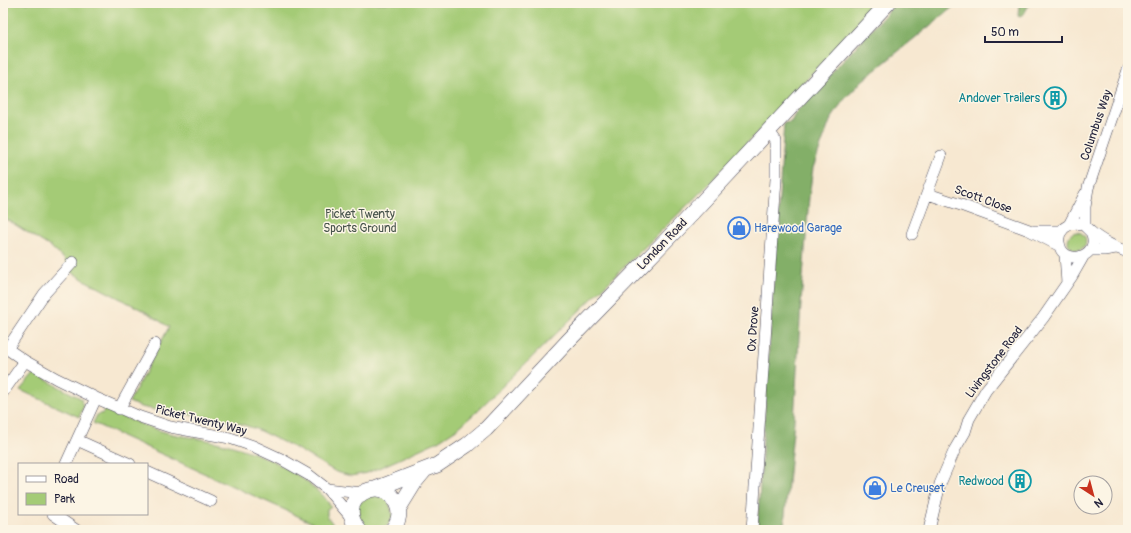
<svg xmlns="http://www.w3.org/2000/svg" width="1131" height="533" viewBox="0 0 1131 533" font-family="Pangolin,sans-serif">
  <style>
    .green { fill: #a4cb76; stroke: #637658 }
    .forest { fill: #83af67; stroke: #526851 }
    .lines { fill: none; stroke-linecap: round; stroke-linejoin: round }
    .street-casing { stroke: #424052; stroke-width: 12 }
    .secondary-casing { stroke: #424052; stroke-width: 16 }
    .street { stroke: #fff; stroke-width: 11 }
    .secondary { stroke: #fff; stroke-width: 15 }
    .labels { text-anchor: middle; stroke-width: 3; stroke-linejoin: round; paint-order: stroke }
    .culture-label { font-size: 12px; fill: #0d838f; stroke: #fcf5e5; text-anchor: end }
    .street-label { font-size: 12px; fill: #22223b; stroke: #fcf5e5 }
    .park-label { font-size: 12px; fill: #49554d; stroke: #fcf5e5 }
    .shop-label { font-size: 12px; fill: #366cbe; stroke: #fcf5e5; text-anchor: start }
  </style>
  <rect width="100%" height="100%" fill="#fcf5e5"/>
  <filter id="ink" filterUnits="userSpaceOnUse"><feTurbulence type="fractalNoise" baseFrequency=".025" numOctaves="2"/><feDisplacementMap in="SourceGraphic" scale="8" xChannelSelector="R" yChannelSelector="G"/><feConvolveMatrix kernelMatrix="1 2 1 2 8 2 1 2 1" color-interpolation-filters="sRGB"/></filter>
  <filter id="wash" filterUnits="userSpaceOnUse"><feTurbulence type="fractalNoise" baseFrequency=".012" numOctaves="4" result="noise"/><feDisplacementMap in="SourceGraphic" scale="16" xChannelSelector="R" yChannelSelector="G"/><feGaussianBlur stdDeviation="0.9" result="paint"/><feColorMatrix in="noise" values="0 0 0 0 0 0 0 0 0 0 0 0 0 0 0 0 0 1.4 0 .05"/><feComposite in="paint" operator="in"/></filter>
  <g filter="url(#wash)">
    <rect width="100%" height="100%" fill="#f7e8d1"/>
    <path class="green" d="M3,3H875L852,31L708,185L474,414L458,428L438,441L397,460L367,473L351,476L336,472L297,449L256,429L235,422L214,418L156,410L141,407L129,402L169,327L146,312L86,281L73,273L65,260L52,248L3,217Z
      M1068 241a9 9 0 1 1 18 0a9 9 0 1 1-18 0Z
      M34,374H35L82,399L81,402L84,406L79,417L20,390Z
      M105,409C126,418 146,427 168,433C184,437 200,438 216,442C258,451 304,471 331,506L327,509V516L337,530H327L283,509L93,423L97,415L103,413Z
      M372,494L388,499L393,516C391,520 389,524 386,527C379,533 366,530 360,524L358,504Z"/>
    <path class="forest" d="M896,3H958L863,80L844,100L830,121L813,168L809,197L801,304L794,421L784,525L781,530H757L784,123L791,122L796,112Z
      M1019,3H1030L1024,14L1019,17L1018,16Z"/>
  </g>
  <g filter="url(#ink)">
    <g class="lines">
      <g class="street-casing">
        <path id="street" d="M928,194L961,205L1029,230L1060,246
          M1069,225L1085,194
          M1085,226V207L1088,188L1128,70
          M1033,231H1061
          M1091,232C1103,258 1061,268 1059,242C1058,237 1060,232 1064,228C1069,224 1075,222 1081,224C1086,226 1087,229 1091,232C1099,239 1117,249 1128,252
          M912,234L941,156
          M1090,250H1104L1116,248
          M1065,254L1067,283
          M3,346L25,361L57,379L96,398L140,417L170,427L230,438L253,446L281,459L309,475L327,489L351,517
          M7,349L44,294L73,262
          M3,392L25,361
          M119,409L155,344
          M77,440L130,464
          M66,464L96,398
          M147,472L211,501
          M327,489L361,493
          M53,514L76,530
          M752,530L776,179V141L769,131
          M929,530L940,484L955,449L965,432L969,419L986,390L1043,318L1072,276L1084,255"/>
      </g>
      <g class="secondary-casing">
        <path id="secondary" d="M375,489L437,465L467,445L486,429L569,340L677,229L888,3
          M399,508L415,482L425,470
          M359,530C332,499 384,470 397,505C401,514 398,523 392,530"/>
      </g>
      <use href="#street" class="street"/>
      <use href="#secondary" class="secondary"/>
    </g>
  </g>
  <defs>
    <g id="building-ring" transform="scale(1.15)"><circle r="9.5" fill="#fcf5e5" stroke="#0f9aa8" stroke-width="1.5"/><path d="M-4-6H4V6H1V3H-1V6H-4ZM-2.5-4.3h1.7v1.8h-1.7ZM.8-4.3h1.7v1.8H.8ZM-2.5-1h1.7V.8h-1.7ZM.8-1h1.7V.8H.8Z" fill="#0f9aa8"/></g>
    <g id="shop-ring" transform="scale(1.15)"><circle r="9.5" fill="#fcf5e5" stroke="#3f7fe0" stroke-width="1.5"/><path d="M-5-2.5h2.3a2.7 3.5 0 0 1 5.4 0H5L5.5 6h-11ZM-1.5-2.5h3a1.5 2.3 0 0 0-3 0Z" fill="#3f7fe0"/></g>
  </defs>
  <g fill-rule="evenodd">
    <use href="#building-ring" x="1055" y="98"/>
    <use href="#shop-ring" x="739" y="228"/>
    <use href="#building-ring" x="1020" y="481"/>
    <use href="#shop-ring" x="875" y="488"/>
  </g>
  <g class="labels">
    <g class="culture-label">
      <text x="1040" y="102">Andover Trailers</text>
      <text x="1004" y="485">Redwood</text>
    </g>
    <g class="street-label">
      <text transform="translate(1096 125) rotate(-71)" y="4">Columbus Way</text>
      <text transform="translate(983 199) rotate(20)" y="4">Scott Close</text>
      <text transform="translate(662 244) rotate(-46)" y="4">London Road</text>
      <text transform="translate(753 329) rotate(-86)" y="4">Ox Drove</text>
      <text transform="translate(994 362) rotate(-53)" y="4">Livingstone Road</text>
      <text transform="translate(201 420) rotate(14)" y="4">Picket Twenty Way</text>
    </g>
    <g class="park-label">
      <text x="360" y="218">Picket Twenty<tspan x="360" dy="14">Sports Ground</tspan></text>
    </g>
    <g class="shop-label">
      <text x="754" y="232">Harewood Garage</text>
      <text x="890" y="492">Le Creuset</text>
    </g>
  </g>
  <rect width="1131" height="533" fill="none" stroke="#fcf5e5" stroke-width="16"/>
  <rect x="18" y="463" width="130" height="52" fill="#fcf5e5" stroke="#a5a1a1"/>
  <rect x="26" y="476" width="20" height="6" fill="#ffffff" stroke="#a5a1a1"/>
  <text x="54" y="483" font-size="12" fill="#22223b">Road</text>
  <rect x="26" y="493" width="20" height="12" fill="#a4cb76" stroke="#a5a1a1"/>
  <text x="54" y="503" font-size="12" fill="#22223b">Park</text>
  <g transform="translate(1093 495) rotate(144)"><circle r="19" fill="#fcf5e5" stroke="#a5a1a1"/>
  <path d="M0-3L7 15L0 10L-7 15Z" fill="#c8321e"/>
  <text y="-6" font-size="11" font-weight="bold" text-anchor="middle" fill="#22223b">N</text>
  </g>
  <path d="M985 36v6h77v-6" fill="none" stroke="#22223b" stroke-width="2"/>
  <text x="991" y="36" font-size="12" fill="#22223b" stroke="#fcf5e5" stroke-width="3" paint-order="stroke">50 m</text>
</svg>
